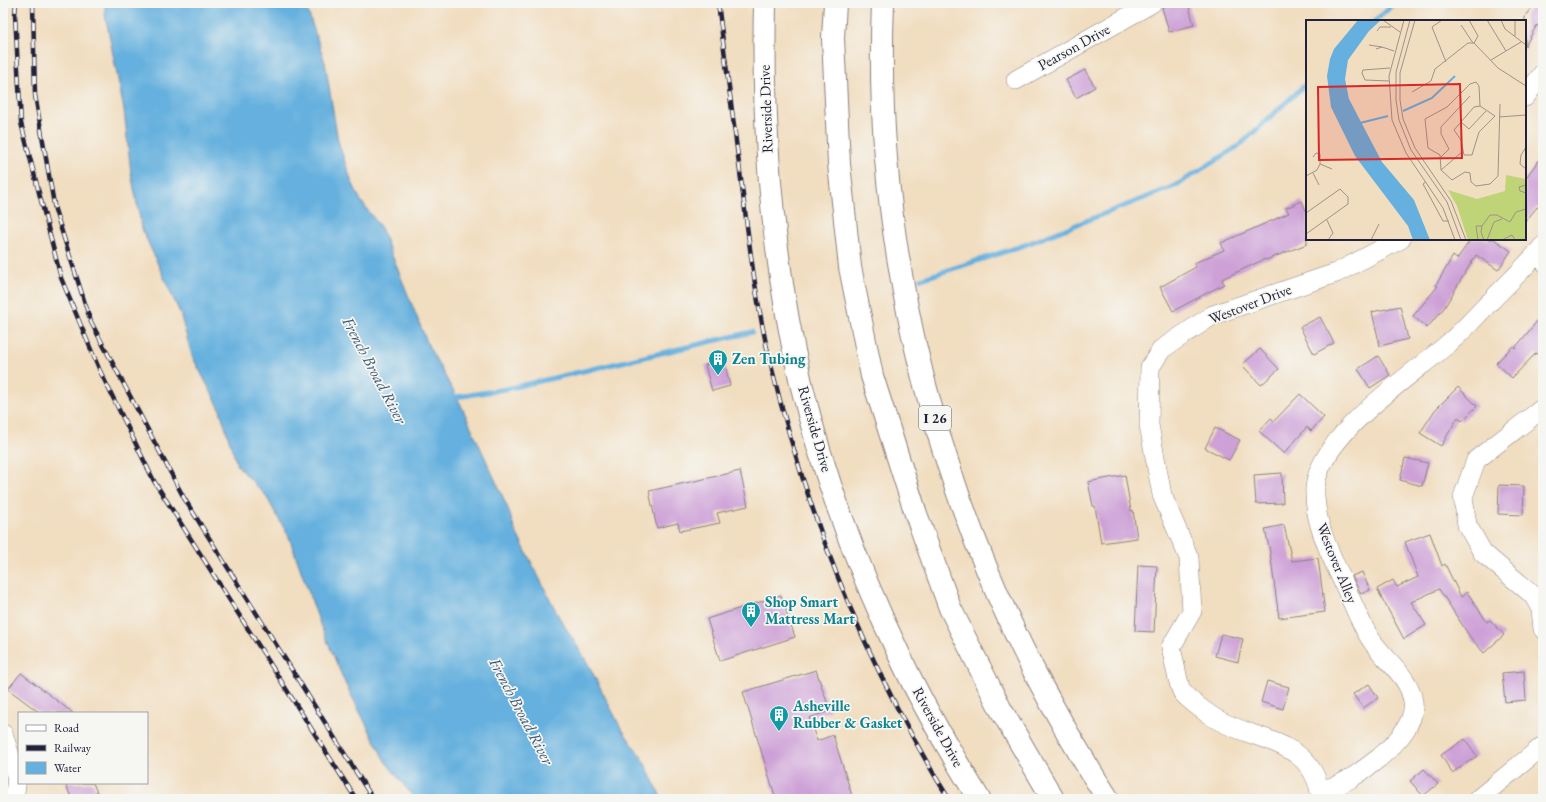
<svg xmlns="http://www.w3.org/2000/svg" width="1546" height="802" viewBox="0 0 1546 802" font-family="'EB Garamond',serif">
  <style>
    .water { fill: #65b0de; stroke: #44698c }
    .lines { fill: none; stroke-linecap: round; stroke-linejoin: round }
    .stream { stroke: #65b0de; stroke-width: 5 }
    .building { fill: #cda0d7 }
    .service-casing { stroke: #8a807d; stroke-width: 10 }
    .minor-casing { stroke: #8a807d; stroke-width: 20 }
    .secondary-casing { stroke: #8a807d; stroke-width: 24 }
    .motorway-casing { stroke: #8a807d; stroke-width: 24 }
    .service { stroke: #fff; stroke-width: 9 }
    .minor { stroke: #fff; stroke-width: 19 }
    .secondary { stroke: #fff; stroke-width: 22 }
    .motorway { stroke: #fff; stroke-width: 22 }
    .rail-casing { stroke: #22223b; stroke-width: 4.5 }
    .rail { stroke: #f6f6f2; stroke-width: 3; stroke-dasharray: 9; stroke-linecap: butt }
    .labels { text-anchor: middle; stroke-width: 3.5; stroke-linejoin: round; paint-order: stroke }
    .shield { fill: #f6f6f2; stroke: #626272; stroke-width: 1 }
    .shield-label { font-size: 14px; font-weight: bold; fill: #22223b }
    .street-label { font-size: 15px; fill: #22223b; stroke: #f6f6f2 }
    .culture-label { font-size: 15px; font-weight: bold; fill: #0d838f; stroke: #f6f6f2; text-anchor: start }
    .water-label { font-size: 16px; font-style: italic; fill: #395474; stroke: #f6f6f2 }
    .inset-river { fill: none; stroke: #65b0de; stroke-width: 2 }
    .inset-road { fill: none; stroke: #9e928a; stroke-width: 1 }
    .view { fill: #d62828; fill-opacity: 0.15; stroke: #d62828; stroke-width: 2 }
    .inset-edge { fill: none; stroke: #22223b; stroke-width: 2 }
  </style>
  <rect width="100%" height="100%" fill="#f6f6f2"/>
  <filter id="ink" filterUnits="userSpaceOnUse"><feTurbulence type="fractalNoise" baseFrequency=".025" numOctaves="2"/><feDisplacementMap in="SourceGraphic" scale="8" xChannelSelector="R" yChannelSelector="G"/><feConvolveMatrix kernelMatrix="1 2 1 2 8 2 1 2 1" color-interpolation-filters="sRGB"/></filter>
  <filter id="wash" filterUnits="userSpaceOnUse"><feTurbulence type="fractalNoise" baseFrequency=".012" numOctaves="4" result="noise"/><feDisplacementMap in="SourceGraphic" scale="16" xChannelSelector="R" yChannelSelector="G"/><feGaussianBlur stdDeviation="0.9" result="paint"/><feColorMatrix in="noise" values="0 0 0 0 0 0 0 0 0 0 0 0 0 0 0 0 0 1.4 0 .05"/><feComposite in="paint" operator="in"/></filter>
  <g filter="url(#wash)">
    <rect width="100%" height="100%" fill="#f1ddbf"/>
    <path class="water" d="M105,3H305L325,62L338,141L351,180L361,201L381,228L429,347L460,403L507,506L515,530L559,617L587,662L621,728L642,758L662,799H415L385,761L345,683L320,624L289,537L266,496L237,465L219,407L192,356L180,313L142,229L131,173L124,110L105,14Z"/>
    <g class="lines">
      <path class="stream" d="M1375,21L1395,3
        M921,279L1022,246L1175,186L1240,145L1307,83
        M450,398L506,389L752,332"/>
    </g>
    <g id="blocks">
      <path class="building" d="M1175,3H1188L1194,25L1169,32L1162,7Z
        M1535,3H1543V30L1537,25L1525,46V16Z
        M1085,70L1095,87L1076,98L1066,80Z
        M1543,154V211L1537,207L1525,222V179Z
        M1302,201L1307,213V244L1266,260L1265,259L1222,279L1224,284L1173,311L1160,287L1196,267L1194,263L1224,250L1221,243L1289,213L1286,208Z
        M1471,239H1494L1511,251L1498,270L1476,255L1444,308L1427,328L1413,316L1438,286L1436,285L1453,256L1457,259Z
        M1400,306L1408,339L1380,346L1372,312Z
        M1543,314V359L1536,353L1512,378L1496,363L1513,346L1515,348Z
        M1320,317L1334,343L1314,354L1300,327Z
        M1260,349L1279,369L1261,385L1242,365Z
        M1378,356L1390,375L1370,388L1358,369Z
        M724,360L730,386L712,391L705,365Z
        M1458,387L1477,406L1462,421L1458,417L1441,446L1420,433L1435,410Z
        M1300,394L1324,417L1311,431L1307,427L1284,454L1259,431L1271,418L1274,421Z
        M1215,428L1240,440L1229,460L1205,448Z
        M1405,458L1428,463L1422,486L1400,480Z
        M740,471L748,506L717,513L720,523L680,531L678,523L657,528L649,491Z
        M1282,473L1283,503L1256,504L1254,475Z
        M1125,475L1131,511L1133,510L1137,538L1101,543L1095,506H1093L1088,482Z
        M1499,485L1524,486L1523,515L1498,514Z
        M1284,525L1292,561L1318,558L1325,612L1279,618L1270,552L1265,529Z
        M1430,533L1442,566L1445,564L1461,597L1467,592L1487,622L1490,620L1504,635L1484,653L1470,637L1439,589L1411,602L1426,625L1404,639L1377,589L1393,580L1397,587L1418,577L1405,542Z
        M1138,565L1157,566L1154,632L1135,631Z
        M1362,572L1370,590L1361,594L1352,576Z
        M781,595L795,637L720,661L707,619Z
        M1221,634L1243,639L1238,662L1215,656Z
        M816,670L830,711L809,718L817,741L833,735L853,799H776L743,692Z
        M1524,671L1526,700L1505,702L1502,673Z
        M21,673L73,713H40L8,689Z
        M1267,681L1289,687L1283,709L1261,702Z
        M1369,684L1378,698L1363,708L1353,694Z
        M1465,739L1477,756L1452,773L1441,755Z
        M1424,769L1438,784L1423,796L1410,781Z
        M65,783H93L100,799H72Z"/>
    </g>
  </g>
  <g filter="url(#ink)">
    <use href="#blocks" fill-opacity="0" stroke="#8a807d" stroke-width="1"/>
    <g class="lines">
      <g class="service-casing">
        <path id="service" d="M1533,258L1543,267"/>
      </g>
      <g class="minor-casing">
        <path id="minor" d="M1016,80L1152,3
          M1525,97L1543,73
          M1543,408L1476,460L1463,497L1467,525L1483,553L1533,595L1541,609L1543,629
          M3,734L17,778L14,799
          M1320,790C1343,787 1362,771 1379,758C1394,745 1416,724 1413,702C1410,676 1385,661 1372,641C1362,627 1355,608 1348,593C1334,561 1313,524 1315,488C1319,435 1411,376 1449,343C1463,331 1476,316 1489,303C1507,284 1527,266 1543,246
          M1321,799C1315,741 1260,742 1220,721C1210,716 1190,701 1183,693C1179,689 1173,655 1171,647L1192,611L1189,558L1162,495L1149,425L1150,367L1162,349L1213,315L1336,273L1401,239
          M1478,799L1543,746"/>
      </g>
      <g class="secondary-casing">
        <path id="secondary" d="M765,3C762,131 772,258 801,383C824,479 860,574 903,663C925,710 952,755 979,799"/>
      </g>
      <g class="motorway-casing">
        <path id="motorway" d="M835,3L833,38L839,164L850,267L872,376L916,514L950,608L1000,708L1053,799
          M883,3C871,283 956,565 1108,799"/>
      </g>
      <use href="#service" class="service"/>
      <use href="#minor" class="minor"/>
      <use href="#secondary" class="secondary"/>
      <use href="#motorway" class="motorway"/>
      <g class="rail-casing">
        <path id="rail" d="M16,3L15,15L21,123L61,278L100,371L154,481L356,799
          M33,3L35,95L55,210L91,322L184,498L373,799
          M718,3C726,67 735,131 743,195C750,250 757,307 770,361C807,515 865,664 949,799"/>
      </g>
      <use href="#rail" class="rail"/>
    </g>
  </g>
  <defs>
    <g id="building-pin" transform="scale(1)"><path d="M0 17L-7.5 6A9.5 9.5 0 1 1 7.5 6Z" fill="#0f9aa8" stroke="#f6f6f2"/><path d="M-4-6H4V6H1V3H-1V6H-4ZM-2.5-4.3h1.7v1.8h-1.7ZM.8-4.3h1.7v1.8H.8ZM-2.5-1h1.7V.8h-1.7ZM.8-1h1.7V.8H.8Z" fill="#fff"/></g>
  </defs>
  <g fill-rule="evenodd">
    <use href="#building-pin" x="718" y="359"/>
    <use href="#building-pin" x="751" y="611"/>
    <use href="#building-pin" x="779" y="715"/>
  </g>
  <g class="labels">
    <rect class="shield" x="919" y="406" width="32" height="24" rx="3"/>
    <g class="shield-label">
      <text x="935" y="423">I 26</text>
    </g>
    <g class="street-label">
      <text transform="translate(1074 47) rotate(-29)" y="5">Pearson Drive</text>
      <text transform="translate(766 109) rotate(-92)" y="5">Riverside Drive</text>
      <text transform="translate(1250 304) rotate(-21)" y="5">Westover Drive</text>
      <text transform="translate(815 429) rotate(74)" y="5">Riverside Drive</text>
      <text transform="translate(1337 563) rotate(68)" y="5">Westover Alley</text>
      <text transform="translate(938 727) rotate(61)" y="5">Riverside Drive</text>
    </g>
    <g class="culture-label">
      <text x="732" y="364">Zen Tubing</text>
      <text x="765" y="607">Shop Smart<tspan x="765" dy="17">Mattress Mart</tspan></text>
      <text x="793" y="711">Asheville<tspan x="793" dy="17">Rubber &amp; Gasket</tspan></text>
    </g>
    <g class="water-label">
      <text transform="translate(375 370) rotate(62)" y="6">French Broad River</text>
      <text transform="translate(522 711) rotate(62)" y="6">French Broad River</text>
    </g>
  </g>
  <g transform="translate(1306 20)">
    <rect width="220" height="220" fill="#f1ddbf"/>
    <path d="M200,155L220,159V220H162L151,186L142,170L171,179L199,171Z" fill="#bfd477"/>
    <path d="M52,0H75L63,11L42,40L39,59L43,79L76,142L108,180L124,220H107L102,206L49,136L25,87L21,56L24,39L28,29Z" fill="#65b0de"/>
    <path class="inset-river" d="M97,91L126,78L149,56M54,103L82,96"/>
    <path class="inset-road" d="M77,0L94,12M98,0L83,56L86,100L100,133L137,188L149,220M104,0L90,52V80L93,100L105,130L141,182L155,220M109,0L94,53V80L97,99L109,128L145,181L160,220M136,0L126,7L140,42M163,0L172,16L168,23M181,0L200,31M195,0L199,9L220,25M209,0V16M155,5L167,23M71,11L74,7H85M63,25L76,27M70,29L76,27L88,31M185,40L215,22M83,61L59,60L56,53L57,50L84,48M106,72L125,61L129,49L162,23H168L192,48L220,66M174,86L173,66L170,62L164,64L141,87L119,99L122,128L134,135L135,150L146,160L159,152L164,153L165,162L170,166L184,164L192,156L194,84M174,86L168,87L148,110L155,120L158,135H166L173,112L189,96M174,86L189,96M193,97L220,95M155,102L163,109L180,91M220,127L215,135L214,144L220,149M135,137L143,129L135,114V107L164,76M14,144L26,149M135,150L156,132M7,153L13,165M0,156L11,150L14,144V134L10,133L7,137M120,162L117,164L137,201H143M220,165L213,167L214,171L220,173M0,193L34,169L42,177V184L0,214M21,200L27,213L22,220M176,206L175,212L178,220M65,220L73,204M172,220L170,206H176L184,195H191L204,202L210,192L220,189M181,220L188,202L196,199M196,220L206,215L209,220"/>
    <path class="view" d="M154,64L156,138L13,140L12,67Z"/>
    <rect width="220" height="220" class="inset-edge"/>
  </g>
  <rect width="1546" height="802" fill="none" stroke="#f6f6f2" stroke-width="16"/>
  <rect x="18" y="712" width="130" height="72" fill="#f6f6f2" stroke="#a1a1a9"/>
  <rect x="26" y="725" width="20" height="6" fill="#ffffff" stroke="#a1a1a9"/>
  <text x="54" y="732" font-size="12" fill="#22223b">Road</text>
  <rect x="26" y="745" width="20" height="6" fill="#22223b" stroke="#a1a1a9"/>
  <text x="54" y="752" font-size="12" fill="#22223b">Railway</text>
  <rect x="26" y="762" width="20" height="12" fill="#65b0de" stroke="#a1a1a9"/>
  <text x="54" y="772" font-size="12" fill="#22223b">Water</text>
</svg>
